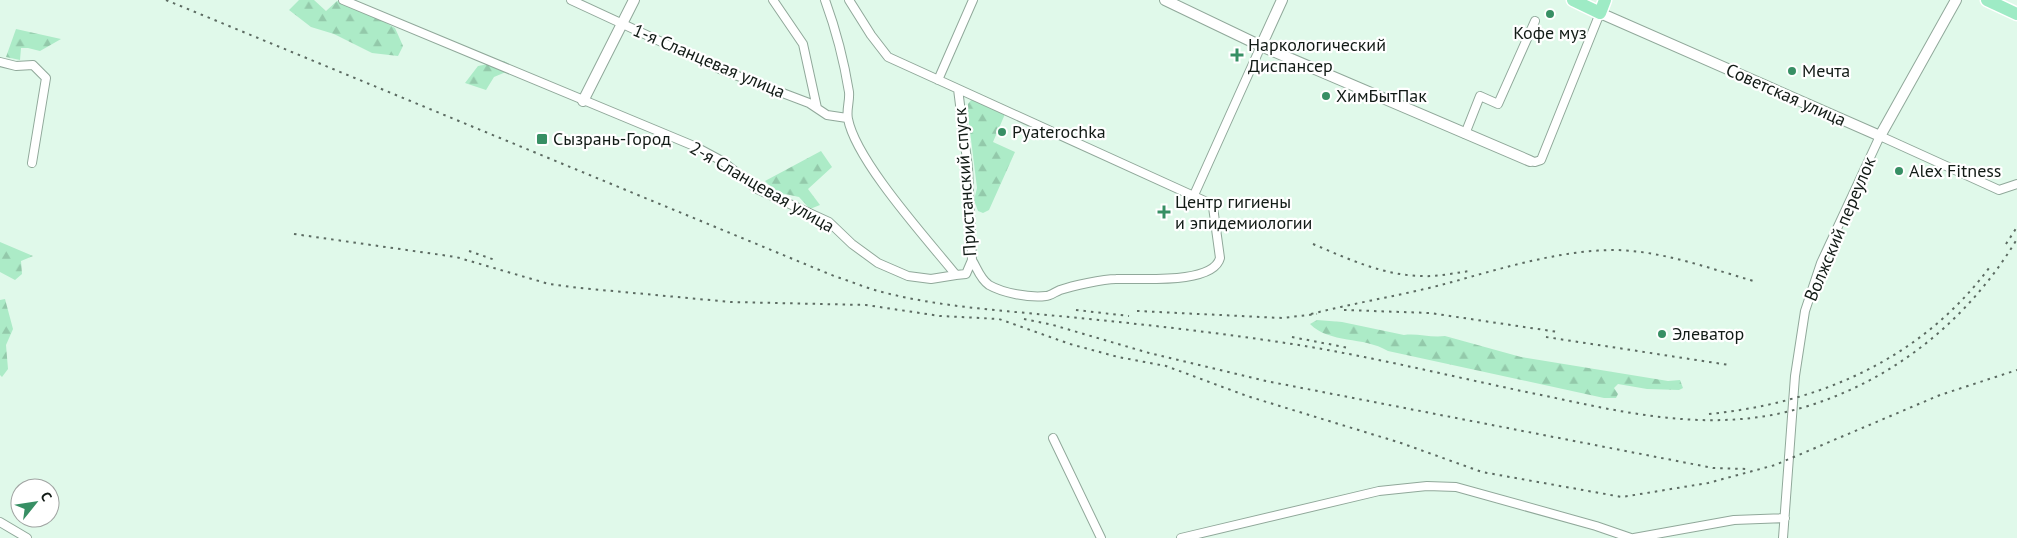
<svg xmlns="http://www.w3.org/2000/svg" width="2017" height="538" viewBox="0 0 2017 538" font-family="'PT Sans',sans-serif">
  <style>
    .forest { fill: url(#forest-firs) }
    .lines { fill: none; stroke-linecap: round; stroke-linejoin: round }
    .minor-casing { stroke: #90a89a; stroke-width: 10 }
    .tertiary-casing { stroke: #90a89a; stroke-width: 12 }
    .primary-casing { stroke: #fff; stroke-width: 15 }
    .minor { stroke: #fff; stroke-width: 8 }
    .tertiary { stroke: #fff; stroke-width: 10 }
    .primary { stroke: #9eebc5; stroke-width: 12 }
    .rail { stroke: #5c6b62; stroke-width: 2; stroke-dasharray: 2.5 5; stroke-linecap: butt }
    .poi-dot { fill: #378f64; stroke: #fff; stroke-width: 2 }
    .labels { text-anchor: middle; stroke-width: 4.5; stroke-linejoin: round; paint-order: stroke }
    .poi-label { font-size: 18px; fill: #121b16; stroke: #fff; text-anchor: start }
    .street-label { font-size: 18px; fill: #121b16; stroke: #fff }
  </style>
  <defs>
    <pattern id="forest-firs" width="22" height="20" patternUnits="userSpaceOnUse" patternTransform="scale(1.25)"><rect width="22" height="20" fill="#acebc7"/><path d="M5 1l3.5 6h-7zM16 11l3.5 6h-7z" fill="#93c9aa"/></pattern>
  </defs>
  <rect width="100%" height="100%" fill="#e0f9ea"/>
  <path class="forest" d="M299,0H314L326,11L337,1L369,13L395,28L403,46L398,56L372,53L334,34L311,27L289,10Z
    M16,29L61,39L40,51L28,48H21L20,60L6,57Z
    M504,61L515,68L494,77L486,90L465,83L478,66Z
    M972,99L1005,114L993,142L1015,152L989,210L983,213L978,211L974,200L977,188L968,115V104Z
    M821,151L832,167L808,189L820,205L810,209L799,197L776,192L765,181Z
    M0,242L33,256L21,261L22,274L15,280L0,272Z
    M5,299L13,329L6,345L8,369L2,377L0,375V300Z
    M1317,320L1342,322L1404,335C1417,333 1431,338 1445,336L1521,357L1668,381L1680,380L1683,388L1679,390L1647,389L1618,384L1614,388L1618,394L1616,398H1604L1388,351C1363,336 1330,344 1310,324Z"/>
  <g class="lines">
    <g class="minor-casing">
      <path id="minor" d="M343,0L694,146L722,161L757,189L829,222L852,244L878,263L908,276L931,279L956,275
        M571,0L722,70L809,103L827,115L847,118
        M773,0L803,44L817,108
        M825,0C836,30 844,61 849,92C850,101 846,110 848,119C856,161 927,239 956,275L966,274L972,260L968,168L958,89
        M849,0L871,35L888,57L1209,203L1213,207L1220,258C1213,285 1138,278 1116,279C1103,279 1072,286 1060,290C1055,292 1050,296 1046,296C1029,298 1003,293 989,285C980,279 977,268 972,260
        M0,62L16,66L33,65L46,78L32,163
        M938,80L973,0
        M1465,134L1480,96L1498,104L1535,21
        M1530,161L1535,162L1541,160L1600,13
        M1194,195L1261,46
        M1053,438L1101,538
        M0,522L27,538
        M1181,538L1379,491L1427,486L1456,487L1596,526L1631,538
        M1634,538L1734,520L1785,518
        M1783,538L1795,376L1805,311L1821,263L1880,136L1999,190L2017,184"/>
    </g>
    <g class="tertiary-casing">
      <path id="tertiary" d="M1165,0L1261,46L1530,161
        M1600,13L1880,136L1956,0
        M1261,46L1282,0
        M583,101L634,0"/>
    </g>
    <g class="primary-casing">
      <path id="primary" d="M1573,0L1600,13L1605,0
        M1987,0L2017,14"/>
    </g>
    <use href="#minor" class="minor"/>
    <use href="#tertiary" class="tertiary"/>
    <use href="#primary" class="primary"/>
    <path class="rail" d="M166,0L834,276C850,281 866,288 882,292C940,307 999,310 1058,316C1132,323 1205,331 1279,342C1368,355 1457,378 1546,396C1621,412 1695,429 1772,415C1875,395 1963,329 2017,239
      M294,234L456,257L549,284L580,288L731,302L866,305L940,316L999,319L1070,344L1118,357L1166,366L1247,396L1401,443L1482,472L1622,497L1708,483L1775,465L1940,395L2017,370
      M1313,244C1348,259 1383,275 1420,276C1437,277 1454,273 1470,271
      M2006,244L2017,227
      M469,251L495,260
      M1076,310L1129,316
      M1344,310L1430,313L1558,332
      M1137,311L1282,318L1317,314
      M1311,314C1354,303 1398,296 1441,285C1497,270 1554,251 1612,250C1661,250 1711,269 1757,282
      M1024,319L1053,325L1149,353L1266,381L1713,468L1747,469
      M1292,337L1349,348
      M1546,337L1729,365
      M1709,414C1820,403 1921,359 1989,268"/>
  </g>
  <g class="poi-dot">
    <circle cx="1550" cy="14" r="5"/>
    <path d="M1234.5 47.5h5v5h5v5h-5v5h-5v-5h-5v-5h5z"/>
    <circle cx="1792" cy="71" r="5"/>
    <circle cx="1326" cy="96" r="5"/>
    <circle cx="1002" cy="132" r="5"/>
    <rect x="536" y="133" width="12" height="12" rx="2.5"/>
    <circle cx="1899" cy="171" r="5"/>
    <path d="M1161.5 204.5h5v5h5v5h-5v5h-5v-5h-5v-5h5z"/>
    <circle cx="1662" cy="334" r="5"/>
  </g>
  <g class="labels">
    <g class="poi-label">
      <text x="1550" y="39" text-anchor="middle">Кофе муз</text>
      <text x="1248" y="51">Наркологический<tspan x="1248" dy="21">Диспансер</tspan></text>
      <text x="1802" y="77">Мечта</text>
      <text x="1336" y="102">ХимБытПак</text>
      <text x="1012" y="138">Pyaterochka</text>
      <text x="553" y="145">Сызрань-Город</text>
      <text x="1909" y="177">Alex Fitness</text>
      <text x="1175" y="208">Центр гигиены<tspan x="1175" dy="21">и эпидемиологии</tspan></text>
      <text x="1672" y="340">Элеватор</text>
    </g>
    <g class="street-label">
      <text transform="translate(709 61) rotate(23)" y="6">1-я Сланцевая улица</text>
      <text transform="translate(1786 95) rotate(24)" y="6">Советская улица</text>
      <text transform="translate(965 182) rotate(-94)" y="6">Пристанский спуск</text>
      <text transform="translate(762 187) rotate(30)" y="6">2-я Сланцевая улица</text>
      <text transform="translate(1840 229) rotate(-67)" y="6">Волжский переулок</text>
    </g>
  </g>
  <g transform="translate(35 503) rotate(60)"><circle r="24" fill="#ffffff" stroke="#a0a4a2"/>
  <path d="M0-4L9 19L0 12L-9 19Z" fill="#378f64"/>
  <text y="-8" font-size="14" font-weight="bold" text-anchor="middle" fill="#121b16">С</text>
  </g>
</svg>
